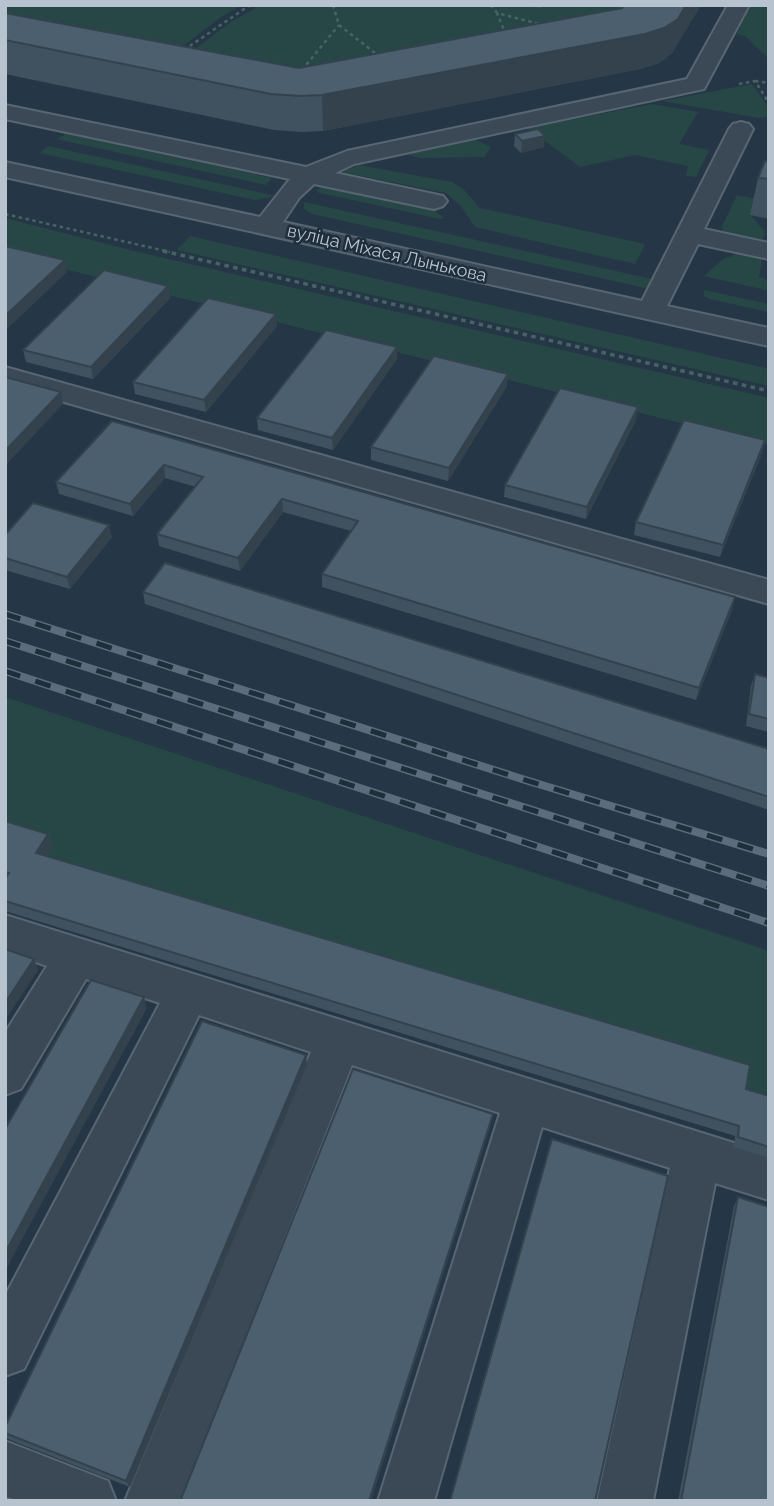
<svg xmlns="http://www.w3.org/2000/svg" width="774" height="1506" viewBox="0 0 774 1506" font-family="Raleway,sans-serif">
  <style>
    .green { fill: #274746 }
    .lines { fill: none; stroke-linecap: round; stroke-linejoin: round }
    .minor-casing { stroke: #586672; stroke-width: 4 }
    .path-far1 { stroke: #476464; stroke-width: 2.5; stroke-dasharray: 3.5 3.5; stroke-linecap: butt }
    .path { stroke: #476464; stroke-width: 3.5; stroke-dasharray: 4.5 4.5; stroke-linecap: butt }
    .minor { fill: #3a4955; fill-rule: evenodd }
    .rail-casing { stroke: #5b6d7c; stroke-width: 8 }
    .rail { stroke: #1e2e3b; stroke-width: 5; stroke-dasharray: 16; stroke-linecap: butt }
    .wall { fill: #40525f }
    .shaded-wall { fill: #34424d }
    .building { fill: #4b5f6e; stroke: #34424d; stroke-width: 2 }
    .labels { text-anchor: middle; stroke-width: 5; stroke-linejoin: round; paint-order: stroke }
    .far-street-label { font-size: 18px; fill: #b7c3ce; stroke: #1e2e3b }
  </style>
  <rect width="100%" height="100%" fill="#253746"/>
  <path class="green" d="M5,5H242L221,17L147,74L5,46Z
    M261,5H641L301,103L159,76L231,22Z
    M750,5H769V59L745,36L737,34Z
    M752,84L769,108V117L759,118L662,101Z
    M652,104L698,112L679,144L709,150L696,177L686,176L688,166L635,155L580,167L528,128Z
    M66,134L272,178L266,185L56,139Z
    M472,138L491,147L484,157L421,158L403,154Z
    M48,146L276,196L255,200L40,153Z
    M359,165L452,182L463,189L480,208L645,244L635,264L475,227L461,206L446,193L342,172Z
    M323,185L431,208L444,218L440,219L316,192Z
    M737,195L756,199L750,214L765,232L762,241L723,231L722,226Z
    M304,202L661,281L645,288L632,285L312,214L304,209Z
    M5,218L130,250L769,398V445L5,254Z
    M190,236L769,369V386L177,250Z
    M738,253L762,258L759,277L769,280V291L704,276L722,260Z
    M704,290L769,304V312L710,299L704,296Z
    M5,697L769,951V1099L32,856L5,826Z"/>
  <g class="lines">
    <g class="minor-casing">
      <path id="minor" d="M728,5H749L704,89L354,164L335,173L443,196L447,201L443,206L434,209L314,184L299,198L283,222L642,301L729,129L733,124L741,122L749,124L753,129L704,229L769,243V259L698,244L667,306L769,328V346L5,177V162L260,217L290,179L5,119V105L306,167L347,151L687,79Z
        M5,367L769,580V604L5,385Z
        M5,915L769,1154V1200L715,1183L653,1501H597L670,1168L542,1127L434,1501H378L500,1113L352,1065L181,1501H125L311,1052L199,1015L24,1369L5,1376V1296L160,1003L86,979L21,1089L5,1095V1033L47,966L5,951Z
        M5,1441L108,1481L116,1501H18L5,1496Z"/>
    </g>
    <path class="path-far1" d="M333,5L339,25L380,57
      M491,5L497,13
      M506,35L497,13L543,25
      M184,50L250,5
      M302,70L339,25
      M755,81L769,83
      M739,84L755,81L769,103
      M5,214L170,252"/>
    <path class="path" d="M163,251L769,391"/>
    <use href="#minor" class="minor"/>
    <g class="rail-casing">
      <path id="rail" d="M5,614L522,779L769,854
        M5,641L769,886
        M5,671L769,923"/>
    </g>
    <use href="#rail" class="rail"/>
  </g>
  <path class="wall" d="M525,5H543L540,8Z
    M624,5H701L672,53L659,63L640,69L323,131L301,132L274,130L5,74V13L299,68L622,8Z
    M515,134L544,147L521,153L514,146Z
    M769,162V219L750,215L758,178Z
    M168,286L170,298L93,379L26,362L23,350Z
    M277,326L206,412L135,394L133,382Z
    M397,359L333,450L258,430L257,418Z
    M507,386L448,481L371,460V447Z
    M636,420L586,519L504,497L505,485Z
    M112,421L732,610L696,700L322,587V574L351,531L283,512L240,571L159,546L157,534L196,487L165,478L133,516L59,494L56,482Z
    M762,453L720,557L634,535L636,522Z
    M5,535L112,537L70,589L5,570Z
    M143,592L769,749V810L145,604Z
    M755,674L769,678V732L746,726L751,686Z
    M5,821L48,834L52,845L45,856L769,1096V1158L734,1147L735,1136L5,911Z
    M307,1065L130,1487L8,1439L5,1436V1427Z
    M738,1197L769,1501H678L734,1206Z"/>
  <path class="shaded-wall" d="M686,5H701L672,53L659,63L640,69L323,131L322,95Z
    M545,136L544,147L521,153L522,141Z
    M65,260L67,272L5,331V316Z
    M168,286L170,298L93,379L91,367Z
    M276,314L277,326L206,412L204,400Z
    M397,347V359L333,450L332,438Z
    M508,374L507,386L448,481L449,468Z
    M61,392L63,404L5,466V451Z
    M638,407L636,420L586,519L587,507Z
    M765,440L762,453L720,557L723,545Z
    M164,465L165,478L133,516L130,504Z
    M282,499L283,512L240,571L238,558Z
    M109,525L112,537L70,589L67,577Z
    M735,597L732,610L696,700L699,688Z
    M48,834L52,845L40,865L36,853Z
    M34,959L38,970L5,1021V1003Z
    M144,997L147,1008L5,1271V1253Z
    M306,1055L307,1065L130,1487L126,1481Z
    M493,1114L491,1124L371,1501H369Z"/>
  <path class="building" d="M624,5H686L678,19L664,28L645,34L322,95L300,96L271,94L5,40V13L299,68L622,8Z
    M538,129L545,136L522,141L515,134Z
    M765,161L769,162V179L758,178Z
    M5,246L65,260L5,316Z
    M104,270L168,286L91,367L23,350Z
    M208,298L276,314L204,400L133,382Z
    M326,330L397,347L332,438L257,418Z
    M434,356L508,374L449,468L371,447Z
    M5,377L61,392L5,451Z
    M560,388L638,407L587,507L505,485Z
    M684,420L765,440L723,545L636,522Z
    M112,421L735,597L699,688L322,574L358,521L282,499L238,558L157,534L203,477L164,465L130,504L56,482Z
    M33,503L109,525L67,577L5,558V535Z
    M165,563L769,749V797L143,592Z
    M755,674L769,678V719L749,714Z
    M5,821L48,834L36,853L750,1065L746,1089L769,1096V1147L738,1137L739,1126L5,901V879L9,873L5,872Z
    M5,949L34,959L5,1003Z
    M91,980L144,997L5,1253V1129Z
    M202,1021L306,1055L126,1481L5,1433V1427Z
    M353,1069L493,1114L369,1501H185L181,1499Z
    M552,1139L668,1176L595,1501H450Z
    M738,1197L769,1207V1501H681Z"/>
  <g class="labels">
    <g class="far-street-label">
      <text transform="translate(387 253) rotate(13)" y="6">вуліца Міхася Лынькова</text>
    </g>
  </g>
  <rect width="774" height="1506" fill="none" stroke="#b7c3ce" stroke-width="14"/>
</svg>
